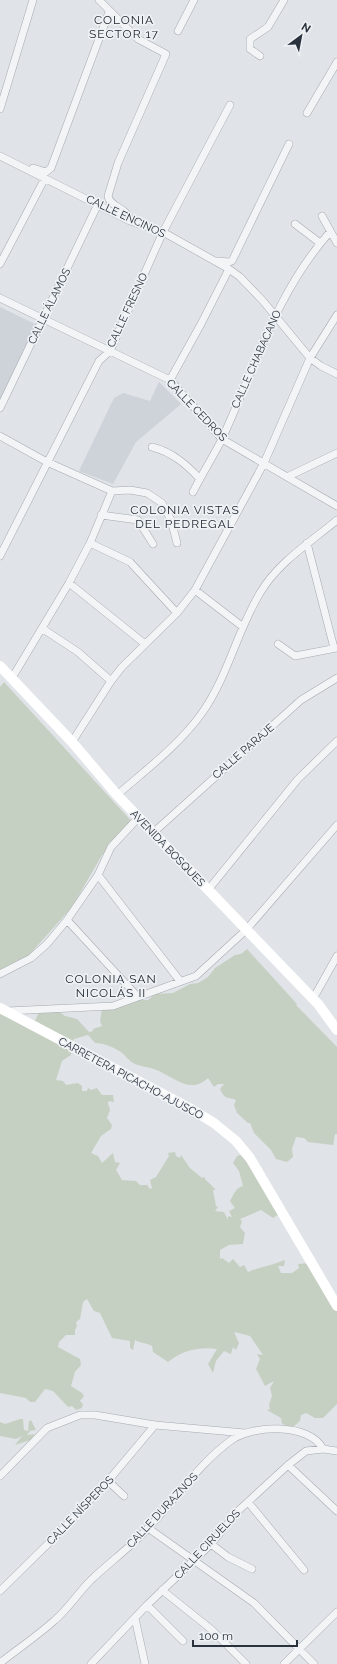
<svg xmlns="http://www.w3.org/2000/svg" width="337" height="1664" viewBox="0 0 337 1664" font-family="Raleway,sans-serif">
  <style>
    .built { fill: #ced2d9 }
    .green { fill: #c6d0c2 }
    .lines { fill: none; stroke-linecap: round; stroke-linejoin: round }
    .street-casing { stroke: #a6aab1; stroke-width: 8 }
    .street { stroke: #f2f4f6; stroke-width: 7 }
    .secondary { stroke: #fff; stroke-width: 10 }
    .labels { text-anchor: middle; stroke-width: 3.5; stroke-linejoin: round; paint-order: stroke }
    .street-label { font-size: 11px; fill: #2a323d; stroke: #eff2f5 }
    .neighbourhood-label { font-size: 12px; letter-spacing: 1px; fill: #1c232e; stroke: #eff2f5 }
  </style>
  <rect width="100%" height="100%" fill="#e0e3e7"/>
  <path class="built" d="M0,307L37,325L0,399Z
    M159,382L181,404L136,442L113,484L79,471L114,398L123,393L150,401Z"/>
  <path class="green" d="M4,682L135,825L102,855L72,907L29,955L0,971V687Z
    M247,949L297,1004L296,1005L337,1047V1134H335L333,1145L308,1142L304,1138L296,1137L292,1149L293,1157L287,1162L276,1159L271,1150L254,1133L250,1123H248L237,1113L234,1105L236,1100C226,1096 225,1100 220,1089L224,1084H218L214,1087L208,1078C191,1094 176,1079 159,1071C151,1067 142,1067 135,1064C129,1061 126,1056 121,1052C113,1047 104,1043 95,1043L88,1035L74,1039L71,1055L62,1061L56,1080L63,1081L66,1085L78,1083L82,1086V1091H87L88,1088L91,1090L97,1088L102,1095H113L114,1102L109,1101L108,1103L110,1110L107,1118L112,1125L111,1129L101,1136L91,1153L98,1156L102,1163L113,1153L115,1162L120,1163L116,1170L122,1180L136,1181L140,1185H147L150,1189L152,1188L150,1180L156,1177L169,1156L168,1153L175,1152L176,1156L180,1158L181,1155L190,1168L202,1178L205,1177V1179L216,1190H213L216,1206L218,1207L215,1211L224,1212L228,1220V1216L232,1217L229,1211L235,1208L230,1201C233,1196 235,1188 243,1186L239,1171L233,1163L237,1156L240,1155L251,1165L279,1214L273,1218L261,1210L240,1219L242,1221L240,1227L245,1233L243,1244L229,1245L220,1250V1259L222,1258L229,1263L233,1259L240,1267L244,1265L248,1272C260,1267 273,1265 285,1260L284,1266H278L281,1273H292L299,1268L298,1264L310,1263L337,1298V1404L323,1418H315L306,1413L301,1415L300,1421L293,1427L282,1424L281,1418L267,1410L270,1409L269,1405L272,1396L270,1388L274,1381L265,1386L256,1369L260,1359L257,1354L263,1355L250,1336L234,1332L239,1343L236,1350L233,1347L231,1354L224,1351L216,1361L213,1373L208,1364L217,1349C199,1346 181,1351 168,1362L153,1352L152,1346C147,1343 140,1343 135,1340L133,1350L130,1348V1341L112,1338L100,1313L94,1311L87,1299L83,1302L80,1319L76,1322L77,1326L75,1330V1335H66L59,1342L58,1347L80,1359L81,1365L75,1372L71,1386L82,1393L84,1396L80,1401L83,1404L82,1408L76,1410L72,1406L68,1407L53,1391L45,1389L35,1402H30L26,1398L0,1393V1013L34,1023L39,1012L51,1006L65,1016L77,1019L89,1032L93,1031V1029L102,1026L100,1021L102,1008L135,1000H148L155,994L173,993L190,984L198,983L208,977L215,968L235,955L241,954Z
    M20,1419H23L24,1430L28,1431L29,1421L31,1420L36,1430L30,1431L27,1435L35,1434L30,1440L15,1445L22,1436L16,1439L0,1436V1422L5,1424Z"/>
  <g class="lines">
    <g class="street-casing">
      <path id="street" d="M99,0L138,39L166,54L118,163L108,196C110,208 128,207 130,221
        M178,31L194,0
        M260,56L250,49V39L268,27L284,0
        M0,109L33,0
        M307,113L337,62
        M0,156L130,221L163,232L229,269L240,277L263,301L310,358L321,366L337,374
        M33,168L46,172L51,168L109,12
        M322,216L337,243
        M295,224L320,243
        M217,261L229,262L232,261L289,144
        M0,264L45,178
        M0,298L170,380L222,439L337,506
        M170,380L201,324L229,269
        M0,408L98,204
        M0,436L47,462L112,491L130,490L147,493L162,503L171,520L177,543
        M152,447C172,452 186,464 200,479
        M289,476L337,453
        M193,492C202,474 213,457 222,439C255,367 277,291 330,232
        M101,515L138,520L153,544
        M90,543L130,562L177,613
        M307,543L334,648
        M0,556L99,361L110,351L163,232L230,105
        M69,583L145,644
        M195,590L243,627
        M43,629L78,652L111,681
        M278,644L295,656L337,648
        M12,678L69,583L90,543L112,491
        M72,742L111,681L122,667L177,613L195,590L264,463L310,358L337,315
        M117,795C147,769 179,745 202,713C228,676 237,631 260,593C278,562 311,542 337,520
        M154,832L301,700L337,678
        M98,875L180,981
        M208,890L298,779L337,741
        M67,920L138,997
        M0,974L31,958L47,944L67,920L98,875L111,847L139,817
        M313,999L337,956
        M7,1011L113,1006L196,976L246,930L337,825
        M288,1465L337,1511
        M0,1476L47,1428L80,1415H95L155,1425L245,1433
        M108,1481L124,1496
        M248,1502L304,1570
        M148,1528L254,1603L314,1664
        M211,1544L228,1557L252,1569
        M162,1590L212,1630L246,1664
        M0,1591L58,1534L108,1481L155,1425
        M147,1605L183,1641
        M135,1618L145,1664
        M0,1663C18,1649 37,1636 55,1620C68,1609 78,1593 91,1580C110,1562 132,1546 149,1527C175,1500 202,1460 233,1439C254,1425 310,1423 323,1449
        M91,1664L147,1605L211,1544L239,1510L288,1465L306,1451L323,1449L337,1451
        M284,1664L337,1612"/>
    </g>
    <use href="#street" class="street"/>
    <path class="secondary" d="M0,666L72,742L117,795L318,1004L337,1030
      M0,1008L191,1109L214,1123L236,1141L250,1158L337,1306"/>
  </g>
  <g class="labels">
    <g class="street-label">
      <text transform="translate(126 216) rotate(25)" y="4">CALLE ENCINOS</text>
      <text transform="translate(49 306) rotate(-64)" y="4">CALLE ÁLAMOS</text>
      <text transform="translate(127 310) rotate(-65)" y="4">CALLE FRESNO</text>
      <text transform="translate(256 359) rotate(-66)" y="4">CALLE CHABACANO</text>
      <text transform="translate(197 410) rotate(46)" y="4">CALLE CEDROS</text>
      <text transform="translate(243 751) rotate(-41)" y="4">CALLE PARAJE</text>
      <text transform="translate(168 848) rotate(46)" y="4">AVENIDA BOSQUES</text>
      <text transform="translate(131 1078) rotate(28)" y="4">CARRETERA PICACHO-AJUSCO</text>
      <text transform="translate(80 1510) rotate(-46)" y="4">CALLE NÍSPEROS</text>
      <text transform="translate(162 1510) rotate(-47)" y="4">CALLE DURAZNOS</text>
      <text transform="translate(207 1544) rotate(-47)" y="4">CALLE CIRUELOS</text>
    </g>
    <g class="neighbourhood-label">
      <text x="124" y="24">COLONIA<tspan x="124" dy="14">SECTOR 17</tspan></text>
      <text x="185" y="514">COLONIA VISTAS<tspan x="185" dy="14">DEL PEDREGAL</tspan></text>
      <text x="111" y="983">COLONIA SAN<tspan x="111" dy="14">NICOLÁS II</tspan></text>
    </g>
  </g>
  <g transform="translate(301 36) rotate(32)" stroke="#eff2f5" stroke-width="3" paint-order="stroke">
  <path d="M0-3L7 15L0 10L-7 15Z" fill="#2a323d"/>
  <text y="-6" font-size="11" font-weight="bold" text-anchor="middle" fill="#2a323d">N</text>
  </g>
  <path d="M193 1640v6h104v-6" fill="none" stroke="#2a323d" stroke-width="2"/>
  <text x="199" y="1640" font-size="12" fill="#2a323d" stroke="#eff2f5" stroke-width="3" paint-order="stroke">100 m</text>
</svg>
